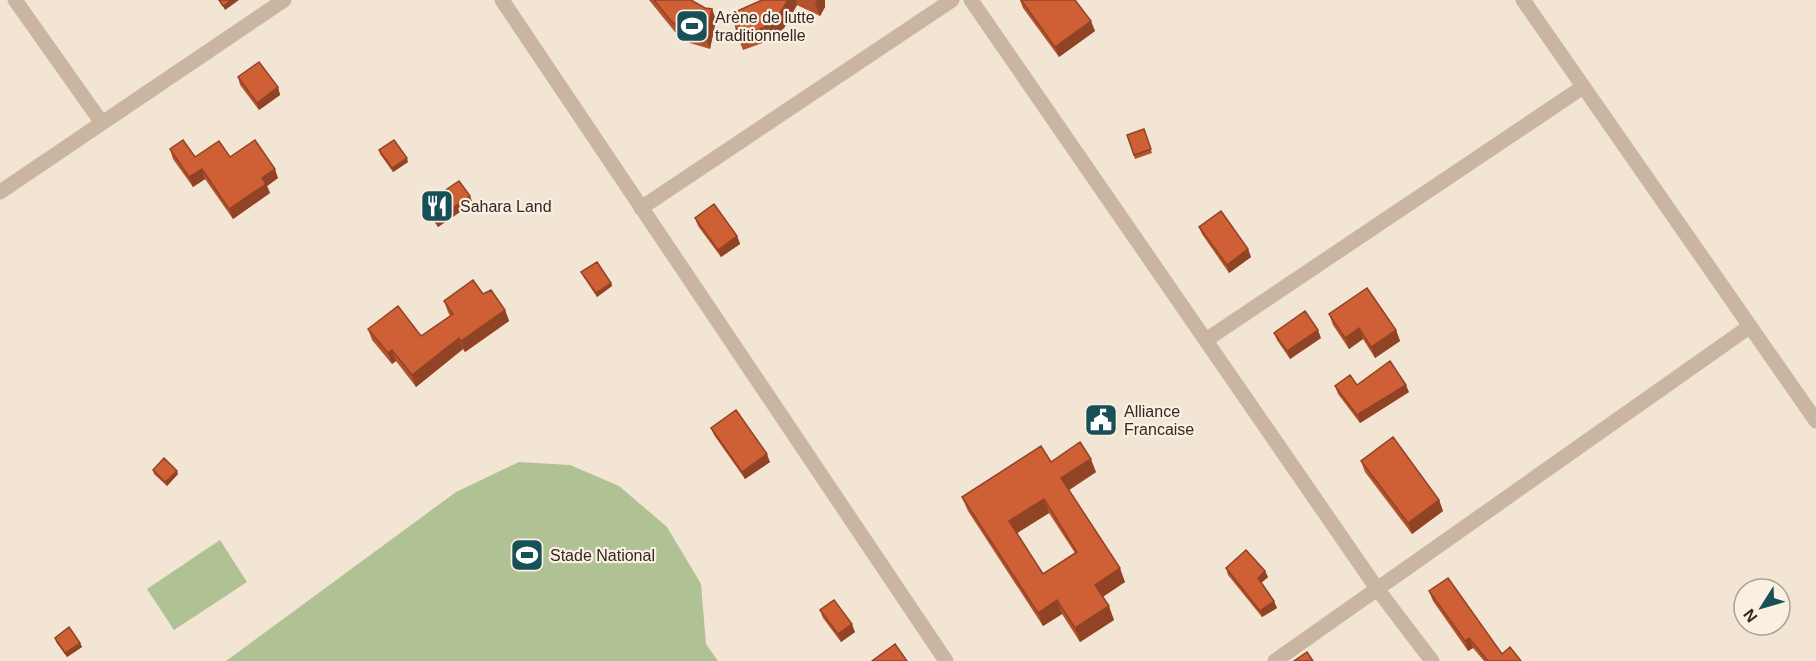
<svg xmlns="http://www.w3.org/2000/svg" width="1816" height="661" viewBox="0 0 1816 661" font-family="Arial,sans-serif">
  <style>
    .pitch { fill: #b0c193 }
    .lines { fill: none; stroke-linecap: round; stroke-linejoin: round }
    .minor { stroke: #cab5a0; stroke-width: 15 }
    .wall { fill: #b2532e; fill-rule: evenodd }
    .shaded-wall { fill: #914325 }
    .building { fill: #cf6035; stroke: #914325; stroke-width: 1.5; fill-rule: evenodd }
    .labels { text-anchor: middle; stroke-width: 4.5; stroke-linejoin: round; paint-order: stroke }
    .poi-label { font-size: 16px; fill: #332923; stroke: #faefe0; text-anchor: start }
  </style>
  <rect width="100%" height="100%" fill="#f2e5d4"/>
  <path class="pitch" d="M519,462L570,465L619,486L667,527L701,584L706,644L718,661H226L456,492Z
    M220,540L247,582L174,630L147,589Z"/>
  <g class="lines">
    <path class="minor" d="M15,0L102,123
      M502,0L946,661
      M971,0L1378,590L1432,661
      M1523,0L1816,421
      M0,192L284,0
      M641,208L952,0
      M1206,340L1583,87
      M1275,661L1749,327"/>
  </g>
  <path class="wall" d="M649,0H691L705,8L712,9L716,20L710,49L690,43L675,32Z
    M762,0H825V7L820,16L797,5L784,28L768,41L743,50L738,37Z
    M1020,0H1075L1095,31L1059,57L1023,8Z
    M238,77L278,87L280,95L259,110L240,85Z
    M1144,129L1152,153L1135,159L1127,135Z
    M170,149L195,157H230L278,178L267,186L270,193L233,219L205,179L193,187L173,159Z
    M379,150L408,162L393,172L380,154Z
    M473,203L438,227L427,212L425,204Z
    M695,218L737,236L740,244L721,257L698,226Z
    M1199,227L1248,249L1251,257L1229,273L1202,234Z
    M581,272L611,283L612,286L597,297L583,276Z
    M483,294L505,310L509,321L465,352L463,349L416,387L396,361L392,364L372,340L368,329L421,336L450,316L448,312L444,301Z
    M1329,314L1396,330L1400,341L1375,358L1363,339L1349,349L1333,325Z
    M1274,333L1321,338L1290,359L1277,340Z
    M1357,385L1409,392L1360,423L1338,394L1335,386Z
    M711,428L770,462L745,479L714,435Z
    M1361,461L1439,500L1443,511L1412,534L1365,472Z
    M1051,462L1096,472L1069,490L1125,582L1103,597L1114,620L1080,642L1062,614L1043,626L968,511L962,497ZM1049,513L1075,553L1043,574L1017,533Z
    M153,470L178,474L167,486L154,474Z
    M1226,568L1265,571L1268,577L1261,583L1277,608L1262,617L1228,575Z
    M1429,591L1502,654L1521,661H1484L1473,648L1468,651L1433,601Z
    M820,610L855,632L841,642L823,618Z
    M55,638L80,643L82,647L67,657L56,642Z"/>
  <path class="shaded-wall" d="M232,0H239L225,10L223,6Z
    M788,0H796L797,5L784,28L768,41L763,28Z
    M817,0H825V7L820,16L815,3Z
    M712,9L716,20L710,49L706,38Z
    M1091,21L1095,31L1059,57L1055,47Z
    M278,87L280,95L259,110L257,103Z
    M407,158L408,162L393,172L392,168Z
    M202,169L205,179L193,187L189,177Z
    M275,169L278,178L267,186L270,193L233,219L229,209L262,178Z
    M470,196L473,203L438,227L435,220Z
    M737,236L740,244L721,257L718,250Z
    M1248,249L1251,257L1229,273L1227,265Z
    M611,283L612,286L597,297L596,293Z
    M505,310L509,321L465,352L461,341Z
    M1359,328L1363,339L1349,349L1345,338Z
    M1318,330L1321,338L1290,359L1287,351Z
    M1396,330L1400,341L1375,358L1371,347Z
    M459,338L463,349L416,387L412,375Z
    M392,350L396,361L392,364L388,353Z
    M1406,385L1409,392L1360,423L1357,415Z
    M767,454L770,462L745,479L742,472Z
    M1091,459L1096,472L1066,492L1061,478Z
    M177,471L178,474L167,486L165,482Z
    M1044,499L1049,513L1014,535L1009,521Z
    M1439,500L1443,511L1412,534L1408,523Z
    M1120,568L1125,582L1100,598L1095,585Z
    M1265,571L1268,577L1260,584L1258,578Z
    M1057,600L1062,614L1043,626L1038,613Z
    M1274,601L1277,608L1262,617L1260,611Z
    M1109,606L1114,620L1080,642L1075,628Z
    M852,624L855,632L841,642L838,634Z
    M1469,638L1473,648L1468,651L1465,641Z
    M80,643L82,647L67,657L65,653Z"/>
  <path class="building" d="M219,0H232L223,6Z
    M654,0H691L705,8L712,9L706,38L686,32L671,21Z
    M762,0H788L779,15L763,28L738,37L733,13Z
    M1021,0H1075L1091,21L1055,47Z
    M259,62L278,87L257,103L238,77Z
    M1144,129L1151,149L1134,155L1127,135Z
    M183,140L195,157L219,141L230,157L255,140L275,169L262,178L266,184L229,209L202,169L189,177L170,149Z
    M394,140L407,158L392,168L379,150Z
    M459,181L470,196L435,220L425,204Z
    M714,204L737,236L718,250L695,218Z
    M1221,211L1248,249L1227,265L1199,227Z
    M597,262L611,283L596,293L581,272Z
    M473,280L483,294L491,290L505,310L461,341L459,338L412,375L392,350L388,353L368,329L398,306L421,336L453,314L444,301Z
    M1367,288L1396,330L1371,347L1359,328L1345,338L1329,314Z
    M1305,311L1318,330L1287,351L1274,333Z
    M1390,361L1406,385L1357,415L1335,386L1350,375L1357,385Z
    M736,410L767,454L742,472L711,428Z
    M1393,437L1439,500L1408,523L1361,461Z
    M1080,442L1091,459L1061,478L1120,568L1095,585L1109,606L1075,628L1057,600L1038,613L962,497L1041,446L1051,462ZM1044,499L1077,552L1043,574L1009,521Z
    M164,458L177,471L165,482L153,470Z
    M1246,550L1265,571L1258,578L1274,601L1260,611L1226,568Z
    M1448,578L1502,654L1510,647L1521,661H1488L1469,638L1465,641L1429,591Z
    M834,600L852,624L838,634L820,610Z
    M69,627L80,643L65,653L55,638Z
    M895,644L907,661H872Z
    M1307,652L1313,661H1294Z"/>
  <defs>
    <g id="stadium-square" transform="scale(1.725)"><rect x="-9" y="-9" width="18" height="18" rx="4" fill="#175057" stroke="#faefe0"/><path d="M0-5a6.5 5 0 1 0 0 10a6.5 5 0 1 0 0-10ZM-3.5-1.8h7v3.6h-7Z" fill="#fff"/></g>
    <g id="restaurant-square" transform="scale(1.725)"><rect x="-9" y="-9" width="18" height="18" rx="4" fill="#175057" stroke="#faefe0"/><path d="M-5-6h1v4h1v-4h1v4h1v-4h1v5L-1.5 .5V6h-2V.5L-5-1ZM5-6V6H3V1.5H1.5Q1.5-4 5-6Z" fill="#fff"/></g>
    <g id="civic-square" transform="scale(1.725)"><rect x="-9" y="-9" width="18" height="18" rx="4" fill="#175057" stroke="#faefe0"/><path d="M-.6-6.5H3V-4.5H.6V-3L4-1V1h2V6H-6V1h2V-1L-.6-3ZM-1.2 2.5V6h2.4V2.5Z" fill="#fff"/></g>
  </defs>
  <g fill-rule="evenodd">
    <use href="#stadium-square" x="692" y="26"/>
    <use href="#restaurant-square" x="437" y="206"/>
    <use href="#civic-square" x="1101" y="420"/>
    <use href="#stadium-square" x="527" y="555"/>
  </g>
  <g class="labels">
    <g class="poi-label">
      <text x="715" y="23">Arène de lutte<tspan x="715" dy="18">traditionnelle</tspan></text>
      <text x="460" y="212">Sahara Land</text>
      <text x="1124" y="417">Alliance<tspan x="1124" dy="18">Francaise</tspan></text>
      <text x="550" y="561">Stade National</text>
    </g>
  </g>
  <g transform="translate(1762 607) rotate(233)"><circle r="28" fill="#faefe0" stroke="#aaa094" stroke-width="1.5"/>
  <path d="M0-4.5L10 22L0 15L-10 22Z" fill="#175057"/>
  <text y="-9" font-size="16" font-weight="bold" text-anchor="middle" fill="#332923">N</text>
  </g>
</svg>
